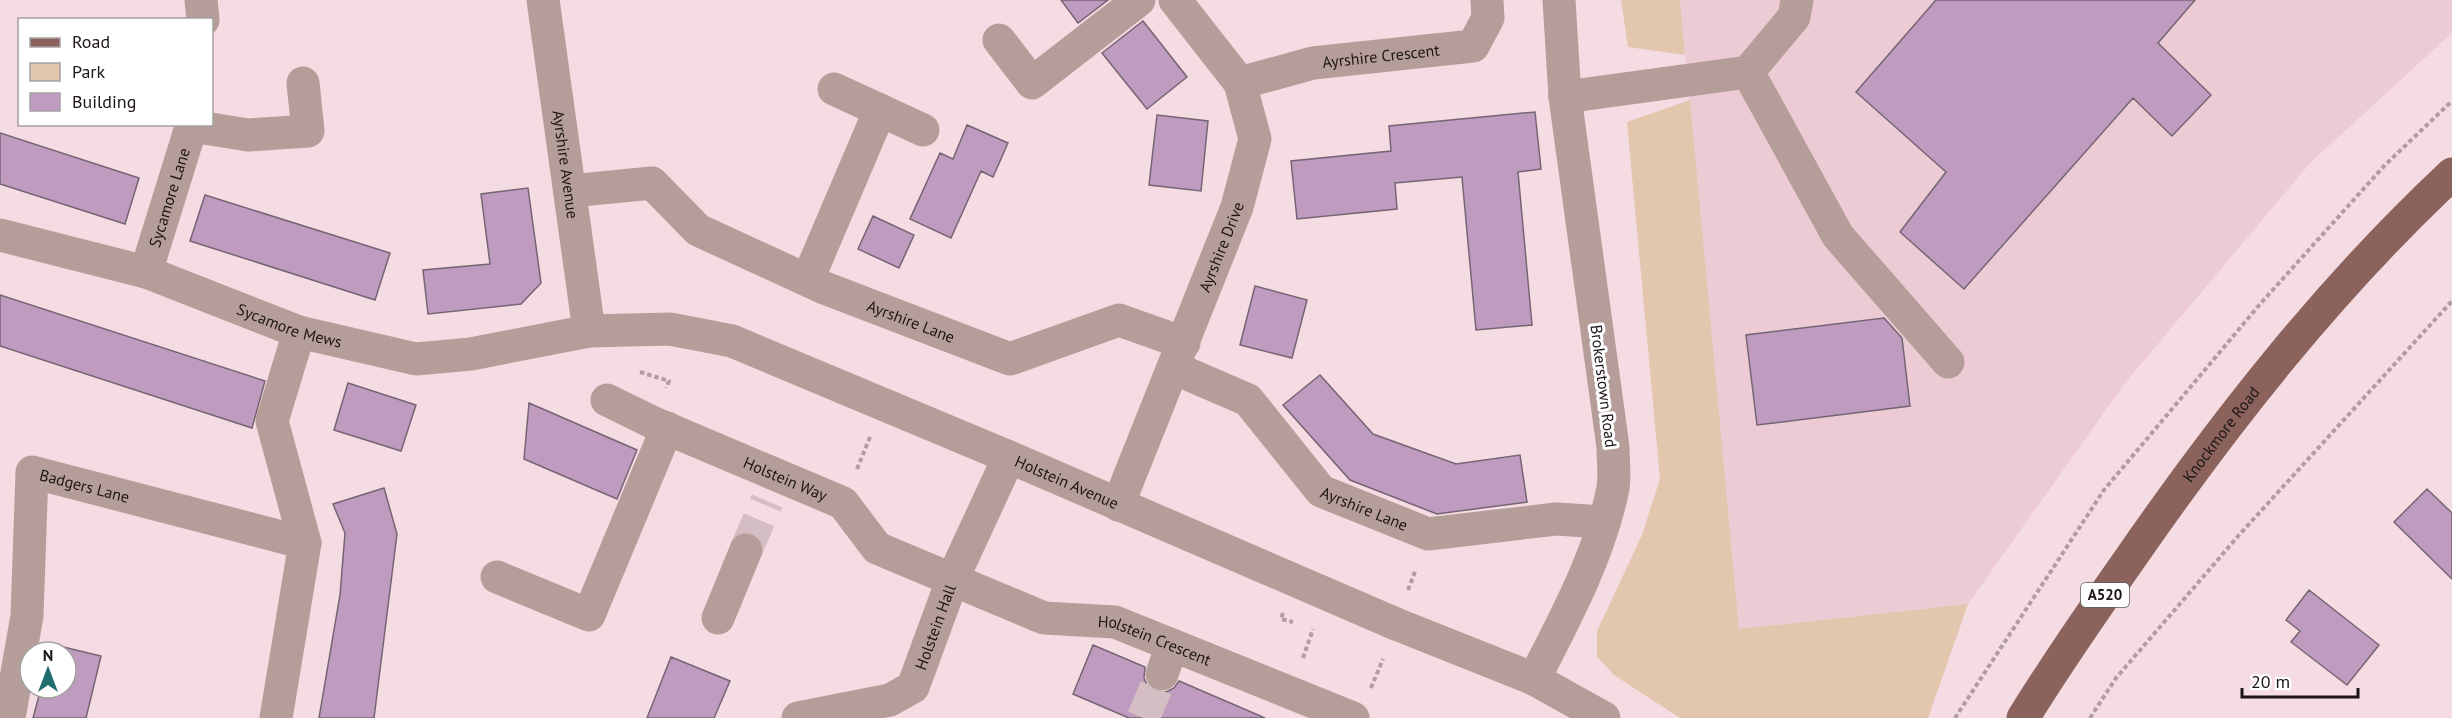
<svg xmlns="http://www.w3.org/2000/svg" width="2452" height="718" viewBox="0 0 2452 718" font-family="'PT Sans',sans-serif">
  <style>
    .built { fill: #edcbd5 }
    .green { fill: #e2c6ae }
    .building { fill: #bf9cbf; stroke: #746574; stroke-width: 1.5 }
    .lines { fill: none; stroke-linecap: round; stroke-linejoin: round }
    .minor-tunnel { stroke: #d5bdc4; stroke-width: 33; stroke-dasharray: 33 16; stroke-linecap: butt }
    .path { stroke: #b09ca1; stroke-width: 4; stroke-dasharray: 4.5 3; stroke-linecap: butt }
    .minor { stroke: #b59e99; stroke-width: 33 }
    .major { stroke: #8b635c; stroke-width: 33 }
    .labels { text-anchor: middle; stroke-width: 6; stroke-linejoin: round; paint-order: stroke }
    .shield { fill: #fff; stroke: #615b5d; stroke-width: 1.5 }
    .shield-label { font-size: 15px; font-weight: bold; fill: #1d1517 }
    .street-label { font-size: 16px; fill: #1d1517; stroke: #fff }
  </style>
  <rect width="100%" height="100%" fill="#f5dbe2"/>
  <path class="built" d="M1680,0H2452V33L2311,162L2125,383L1968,604L1739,629Z"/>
  <path class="green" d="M1621,0H1680L1685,55L1628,47Z
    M1690,100L1739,629L1968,604L1928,718H1680L1614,675L1597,657V631L1642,535L1660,479L1627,122Z"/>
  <path class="building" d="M1061,0H1108L1078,23Z
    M1936,0H2195L2158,43L2211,95L2172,136L2133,98L1964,289L1900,232L1946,172L1856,92Z
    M1143,21L1187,77L1147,109L1102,53Z
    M1535,112L1541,169L1518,172L1532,325L1476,330L1462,177L1395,183L1397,209L1297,219L1291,161L1391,151L1389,126Z
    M1157,115L1208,121L1201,191L1149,185Z
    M967,125L1008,143L993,177L981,171L951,238L910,219L940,153L953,159Z
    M0,133L139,178L125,224L0,184Z
    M528,188L541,283L521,304L428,314L423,270L490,264L481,194Z
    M205,195L390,253L375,300L190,241Z
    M873,216L914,235L899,268L858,249Z
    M1255,286L1307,300L1292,358L1240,345Z
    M0,295L265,381L252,428L0,346Z
    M1884,318L1902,338L1910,406L1757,425L1746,335Z
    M1320,375L1373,434L1456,464L1520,455L1527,502L1437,514L1350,480L1283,405Z
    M348,383L416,405L401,451L334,430Z
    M529,403L637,450L617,499L524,459Z
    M384,488L397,534L374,718H319L340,595L345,533L333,504Z
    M2427,489L2452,513V579L2394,522Z
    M2309,590L2379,645L2347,685L2291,642L2300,631L2286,620Z
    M51,644L101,656L86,718H33L41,688H66V652H49Z
    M1093,645L1145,667L1144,678L1148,687L1155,691L1166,692L1174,688L1179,681L1265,718H1129L1073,694Z
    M671,657L730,681L714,718H647Z"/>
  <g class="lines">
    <path class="minor-tunnel" d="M746,550L767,501
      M1143,718L1162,674"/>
    <path class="path" d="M640,372L669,381L666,388
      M857,469L870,437
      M1408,590L1416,569
      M1283,613L1281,619L1293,622
      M1303,658L1313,629
      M1371,688L1383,659
      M1955,718L2104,490L2261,303L2385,165L2452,101
      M2090,718L2116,678L2240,534L2452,301"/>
    <g class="minor">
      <path d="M201,0L203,20"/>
      <path id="s1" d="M543,0L589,331"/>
      <path d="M999,40L1032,83L1139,0"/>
      <path d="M1748,72L1838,236L1948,362"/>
      <path id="s2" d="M1240,83L1313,63L1473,46L1488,18L1487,0"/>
      <path d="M834,89L923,130"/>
      <path d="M1565,97L1748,72L1794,17L1797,0"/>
      <path d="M192,126L248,135L308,131L303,83"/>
      <path id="s3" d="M570,191L652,183L698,230L822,287L1010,359L1119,320L1184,343"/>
      <path id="s4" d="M0,235L146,272L299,332L416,359L471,354L589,331L670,329L732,341L1009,457L1396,624L1534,679L1604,718"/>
      <path id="s5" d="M146,272L192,124"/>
      <path d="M808,279L880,110"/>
      <path id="s6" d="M1174,368L1248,400L1321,491L1428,534L1556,519L1604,522"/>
      <path id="s7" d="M607,400L654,423L843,503L877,548L1044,618L1115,622L1353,718"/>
      <path id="s8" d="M1118,505L1237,207L1255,139L1240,83L1175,0"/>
      <path d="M497,577L589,615L667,428"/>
      <path d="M718,618L746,550"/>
      <path d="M1162,674L1172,645"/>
      <path d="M1534,679C1565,619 1600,554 1613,488C1615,475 1613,460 1613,447L1565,97L1559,0"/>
      <path id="s9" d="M9,718L27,616L32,472L305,543"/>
      <path d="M276,718L305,543L272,421L299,332"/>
      <path id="s10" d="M798,718L890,700L913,687L953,578L1009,457"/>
    </g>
    <path class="major" id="s11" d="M2023,718C2056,665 2091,614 2127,563C2223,424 2328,290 2452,174"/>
  </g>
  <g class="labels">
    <rect class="shield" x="2081" y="583" width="48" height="24" rx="4.5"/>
    <g class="shield-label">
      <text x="2105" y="600">A520</text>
    </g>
    <g class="street-label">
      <text dy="6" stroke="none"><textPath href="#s2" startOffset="144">Ayrshire Crescent</textPath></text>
      <text dy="6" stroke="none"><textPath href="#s1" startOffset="166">Ayrshire Avenue</textPath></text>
      <text dy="6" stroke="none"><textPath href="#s5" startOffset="78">Sycamore Lane</textPath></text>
      <text dy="6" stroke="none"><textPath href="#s8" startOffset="278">Ayrshire Drive</textPath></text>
      <text dy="6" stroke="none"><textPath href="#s3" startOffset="380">Ayrshire Lane</textPath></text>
      <text dy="6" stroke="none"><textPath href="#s4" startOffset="304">Sycamore Mews</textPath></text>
      <text transform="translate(1604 386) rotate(83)" y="6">Brokerstown Road</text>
      <text dy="6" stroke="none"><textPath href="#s11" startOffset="346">Knockmore Road</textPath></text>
      <text dy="6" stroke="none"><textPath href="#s7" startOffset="195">Holstein Way</textPath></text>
      <text dy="6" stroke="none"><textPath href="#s4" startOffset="1118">Holstein Avenue</textPath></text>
      <text dy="6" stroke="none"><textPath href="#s9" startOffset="302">Badgers Lane</textPath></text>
      <text dy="6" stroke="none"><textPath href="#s6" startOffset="244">Ayrshire Lane</textPath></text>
      <text dy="6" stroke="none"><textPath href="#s10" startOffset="184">Holstein Hall</textPath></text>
      <text dy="6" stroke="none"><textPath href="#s7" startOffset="609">Holstein Crescent</textPath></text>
    </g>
  </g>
  <rect x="18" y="18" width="195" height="108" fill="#ffffff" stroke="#a5a1a2" stroke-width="1.5"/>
  <rect x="30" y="38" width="30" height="9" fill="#8b635c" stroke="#a5a1a2" stroke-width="1.5"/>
  <text x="72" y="48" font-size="18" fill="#1d1517">Road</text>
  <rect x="30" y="63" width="30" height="18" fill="#e2c6ae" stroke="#a5a1a2" stroke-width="1.5"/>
  <text x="72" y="78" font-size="18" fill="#1d1517">Park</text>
  <rect x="30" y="93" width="30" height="18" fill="#bf9cbf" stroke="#a5a1a2" stroke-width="1.5"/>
  <text x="72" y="108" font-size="18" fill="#1d1517">Building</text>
  <g transform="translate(48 670)"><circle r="28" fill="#ffffff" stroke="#a5a1a2" stroke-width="1.5"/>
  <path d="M0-4.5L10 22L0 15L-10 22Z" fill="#216d6f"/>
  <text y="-9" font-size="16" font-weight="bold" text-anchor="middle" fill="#1d1517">N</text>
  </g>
  <path d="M2242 688v9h116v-9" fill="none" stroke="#1d1517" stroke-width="3"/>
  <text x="2251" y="688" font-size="18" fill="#1d1517" stroke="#ffffff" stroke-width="4.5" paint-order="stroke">20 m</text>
</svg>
